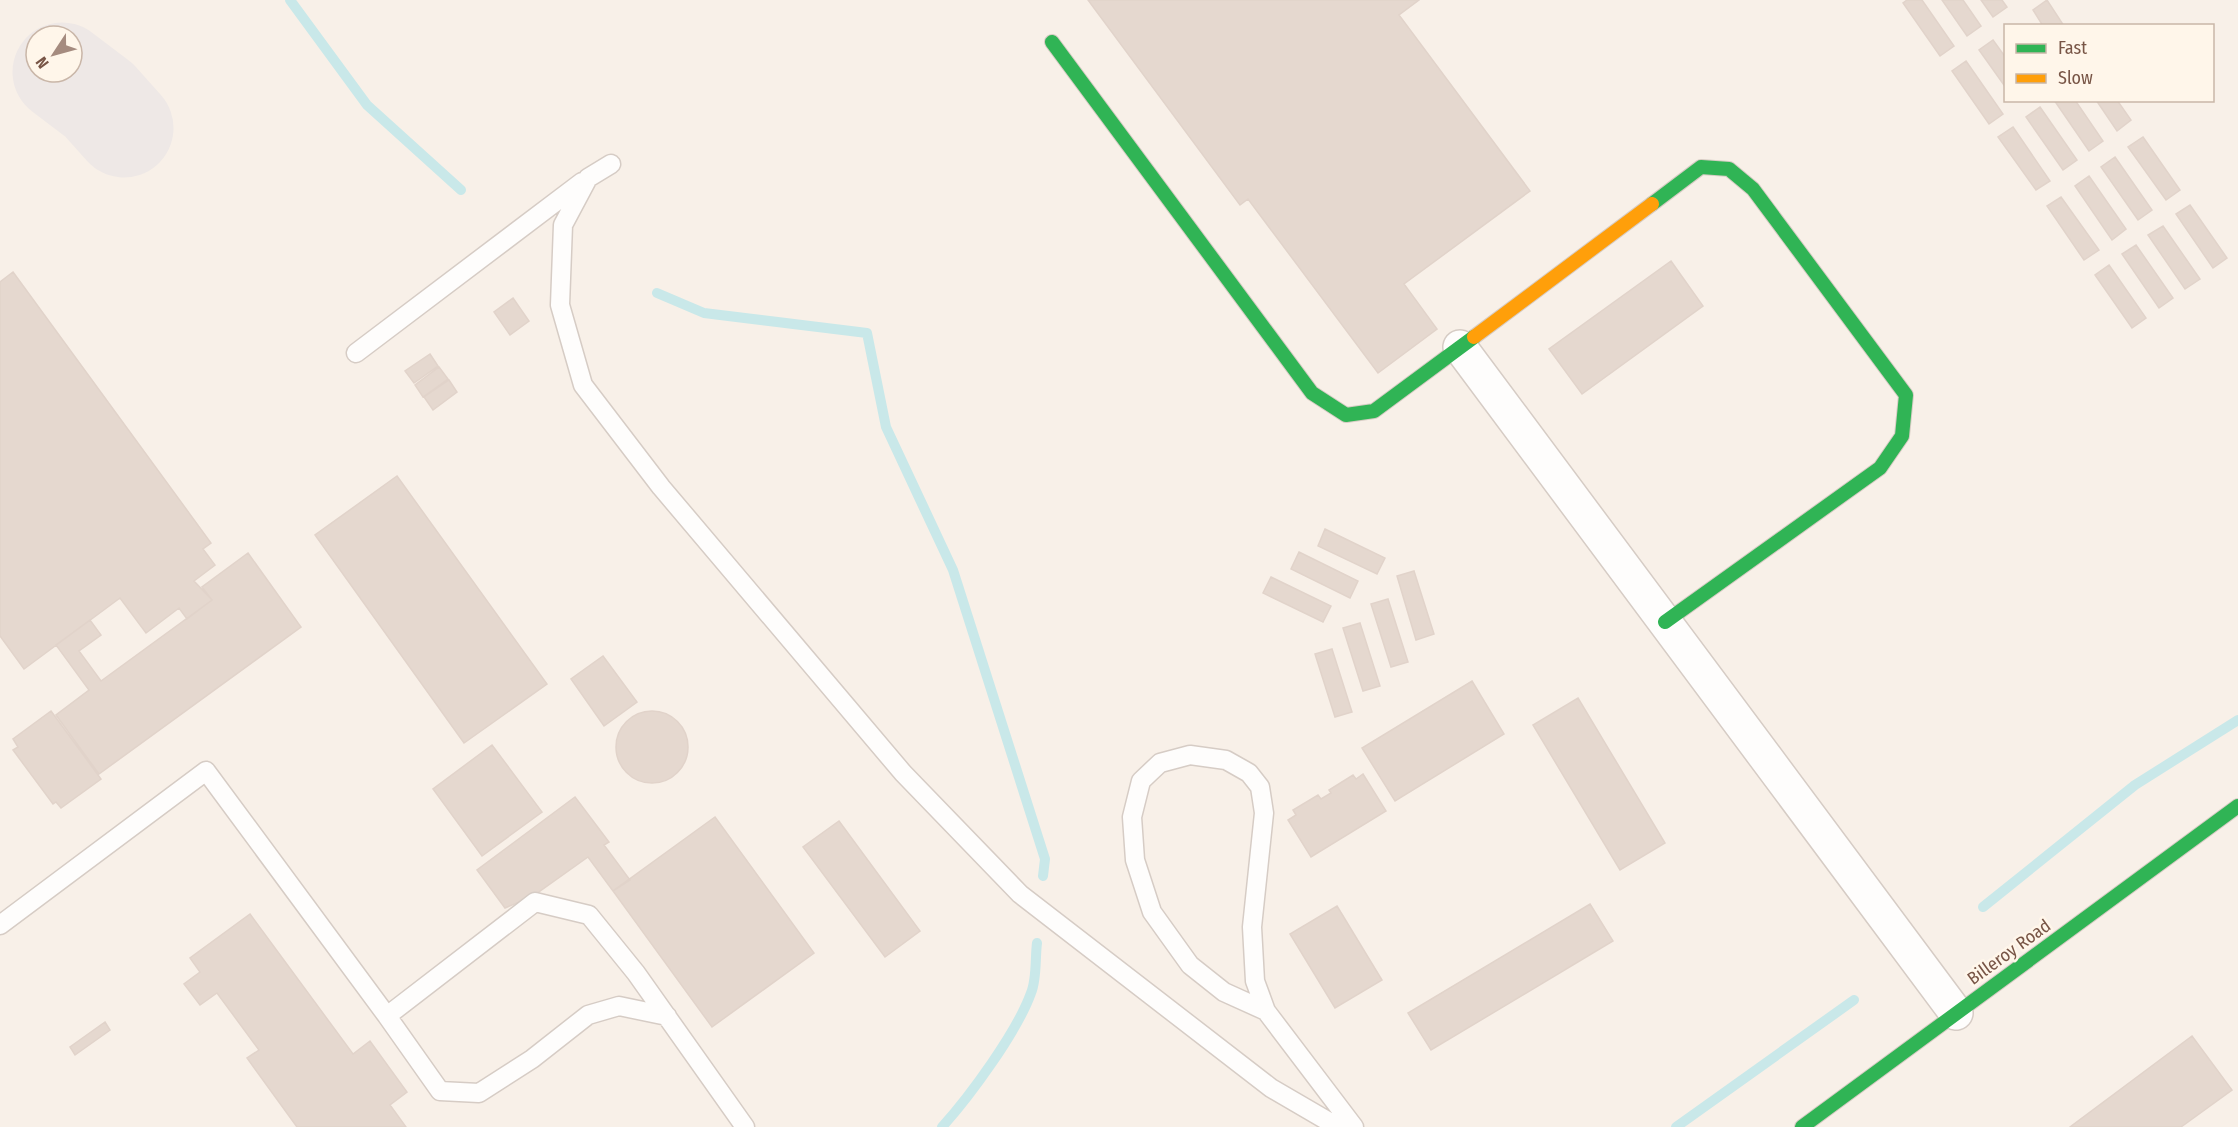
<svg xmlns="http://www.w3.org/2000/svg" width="2238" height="1127" viewBox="0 0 2238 1127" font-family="'Fira Sans Condensed',sans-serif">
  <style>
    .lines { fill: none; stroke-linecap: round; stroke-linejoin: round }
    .stream { stroke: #c9e8e9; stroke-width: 10 }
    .taxiway { stroke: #eee8e6; stroke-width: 99 }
    .building { fill: #e5d8cf; stroke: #e1d3ca; stroke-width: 1.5 }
    .lane-casing { stroke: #d6ccc5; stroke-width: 21 }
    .street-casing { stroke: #d6ccc5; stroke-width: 36 }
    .fast-casing { stroke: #d7ccc4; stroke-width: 16 }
    .slow-casing { stroke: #d7ccc4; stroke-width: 16 }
    .lane { stroke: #fefdfc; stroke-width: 18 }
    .street { stroke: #fefdfc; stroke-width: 33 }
    .fast { stroke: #30b455; stroke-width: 14 }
    .slow { stroke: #ff9f0a; stroke-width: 14 }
    .labels { text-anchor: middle; stroke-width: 5; stroke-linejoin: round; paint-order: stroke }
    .street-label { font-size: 18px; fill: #785546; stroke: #fff6ea }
  </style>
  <rect width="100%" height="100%" fill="#f8f0e8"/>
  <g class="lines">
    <path class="stream" d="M290,0L367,105L461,190
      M657,293L704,313L867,333L886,427L953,570L1045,859L1043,876
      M1983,907L2135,785L2238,720
      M942,1127C970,1096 1017,1032 1031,993C1037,979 1035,958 1037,943
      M1676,1127L1854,1000"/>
    <path class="taxiway" d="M62,72L99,100L124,128"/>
  </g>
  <path class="building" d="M1088,0H1419L1399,15L1530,191L1404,284L1437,329L1378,373L1248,199L1240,205Z
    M1907,0H1922L1954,46L1940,56L1903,3Z
    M1942,0H1963L1981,26L1967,36Z
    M1981,0H2002L2007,7L1993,17Z
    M2047,0L2064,26H2043L2033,10Z
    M1993,40L2006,58V88L1979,50Z
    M1966,61L2003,114L1989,124L1952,71Z
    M2054,100H2075L2103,141L2089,151Z
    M2096,100H2117L2131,120L2117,131Z
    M2040,107L2077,160L2063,170L2026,117Z
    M2013,127L2050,181L2036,190L1998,137Z
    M2143,137L2180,190L2166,200L2128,147Z
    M2115,157L2152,210L2138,220L2101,167Z
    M2089,176L2126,229L2112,240L2075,186Z
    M2061,197L2099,250L2084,260L2047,206Z
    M2190,205L2227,258L2213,268L2176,214Z
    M2163,226L2200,279L2185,289L2148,235Z
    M2136,245L2173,298L2159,308L2122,254Z
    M1671,261L1703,306L1582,394L1549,349Z
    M2109,265L2146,318L2132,328L2095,275Z
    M13,272L211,543L203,549L215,565L194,581L212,600L187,619L179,608L146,633L120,598L24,669L0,636V282Z
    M513,298L529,321L510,335L494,312Z
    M430,354L438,366L414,383L405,371Z
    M439,367L448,379L423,397L415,385Z
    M449,380L457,392L433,410L424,397Z
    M397,476L547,684L464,743L315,535Z
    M1325,529L1385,558L1377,574L1318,546Z
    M1299,552L1358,581L1350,598L1291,569Z
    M248,553L301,627L99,774L56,715L89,690L56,645L90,620L101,635L79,651L101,681L212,600L202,587Z
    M1414,571L1434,634L1416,640L1397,576Z
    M1271,577L1331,606L1323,622L1263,593Z
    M1388,599L1408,662L1391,667L1371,604Z
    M1360,623L1380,686L1363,691L1343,628Z
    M1332,649L1352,712L1335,717L1315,654Z
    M603,656L637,702L604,726L571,679Z
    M1472,681L1504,734L1395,801L1362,748Z
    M1578,698L1665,843L1620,870L1533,725Z
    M51,711L101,779L61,808L56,802L53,804L13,750L18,747L13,739Z
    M616 747a36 36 0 1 1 72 0a36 36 0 1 1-72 0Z
    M492,745L542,812L482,856L433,789Z
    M1363,774L1386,811L1311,857L1288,820L1296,815L1293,810L1318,795L1321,799L1331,793L1329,790L1353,775L1356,779Z
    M575,797L609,842L604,845L630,880L613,891L588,857L533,896L505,908L477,870Z
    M715,817L814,953L712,1027L613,891Z
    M839,821L920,931L885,957L803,847Z
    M1590,904L1613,941L1431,1050L1408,1013Z
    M1337,906L1382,980L1335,1008L1290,934Z
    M250,914L353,1054L370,1041L407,1092L390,1105L406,1127H297L247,1058L259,1050L217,993L200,1005L184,984L200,972L190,958Z
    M105,1022L110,1030L75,1055L70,1047Z
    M2192,1036L2232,1090L2181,1127H2070Z"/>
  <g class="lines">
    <g class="lane-casing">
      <path id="lane" d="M611,164L588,178L563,225L560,305L583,385L661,487L903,773L1020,894L1271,1088L1338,1127
        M356,353L582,182
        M0,925L206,771L387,1016L535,902L589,915L636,973L745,1127
        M1266,1011L1224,992L1190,965L1152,912L1135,860L1132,817L1141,781L1160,763L1190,755L1226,760L1249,773L1260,787L1264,813L1252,927L1255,981L1266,1011L1354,1127
        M387,1016L440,1091L479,1093L532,1059L588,1015L619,1006L667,1016"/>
    </g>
    <g class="street-casing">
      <path id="street" d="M1460,347L1956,1013"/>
    </g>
    <g class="fast-casing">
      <path id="fast" d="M1052,42L1312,393L1346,415L1374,411L1474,337
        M1652,204L1701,167L1729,169L1753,189L1906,395L1902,436L1880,468L1665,622
        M1802,1127L2238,806"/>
    </g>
    <g class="slow-casing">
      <path id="slow" d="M1474,337L1652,204"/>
    </g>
    <use href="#lane" class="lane"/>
    <use href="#street" class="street"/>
    <use href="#fast" class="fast"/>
    <use href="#slow" class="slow"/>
  </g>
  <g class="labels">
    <g class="street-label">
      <text transform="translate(2009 952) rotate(-36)" y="6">Billeroy Road</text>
    </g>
  </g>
  <rect x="2004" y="24" width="210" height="78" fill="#fff6ea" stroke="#c9b6a8" stroke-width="1.5"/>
  <rect x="2016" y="44" width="30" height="9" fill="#30b455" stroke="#c9b6a8" stroke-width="1.5"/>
  <text x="2058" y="54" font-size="18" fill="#785546">Fast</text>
  <rect x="2016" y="74" width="30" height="9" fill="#ff9f0a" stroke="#c9b6a8" stroke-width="1.5"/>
  <text x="2058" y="84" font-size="18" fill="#785546">Slow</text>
  <g transform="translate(54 54) rotate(234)"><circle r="28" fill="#fff6ea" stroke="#c9b6a8" stroke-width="1.5"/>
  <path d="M0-4.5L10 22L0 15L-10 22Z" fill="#a58b7f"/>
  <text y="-9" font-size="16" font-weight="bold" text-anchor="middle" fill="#785546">N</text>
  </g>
</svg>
